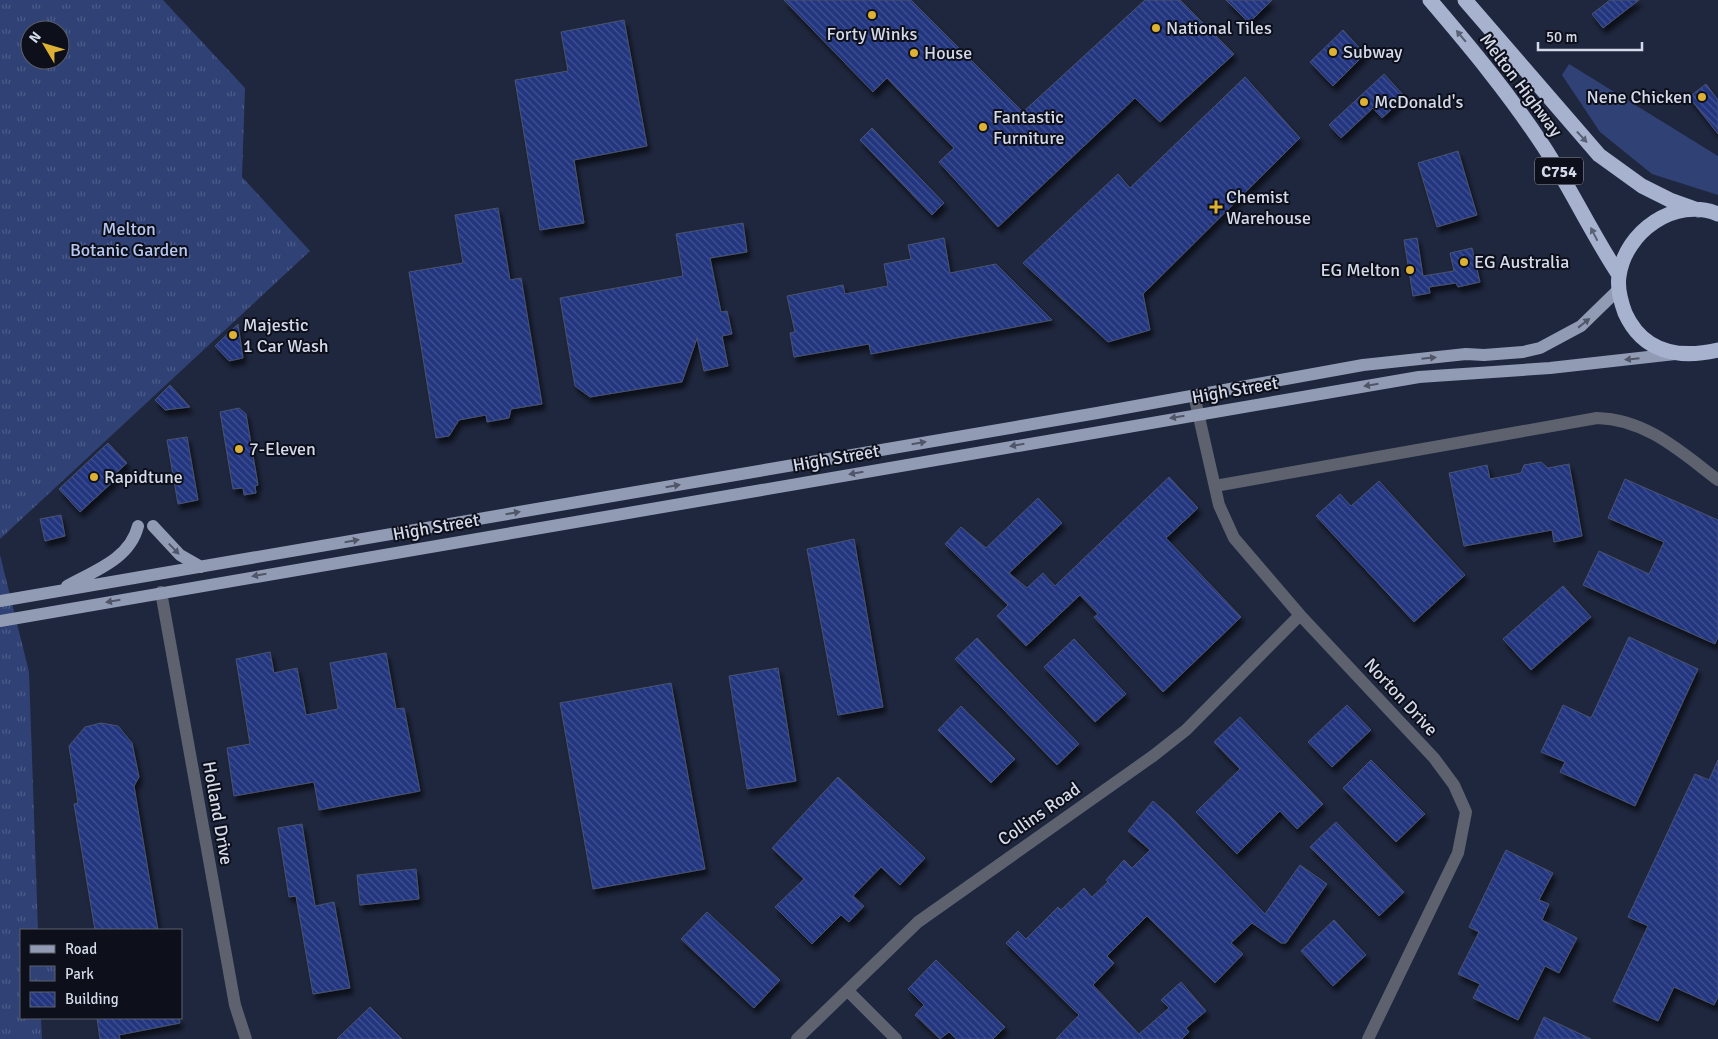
<svg xmlns="http://www.w3.org/2000/svg" width="1718" height="1039" viewBox="0 0 1718 1039" font-family="Signika,sans-serif">
  <style>
    .grass { fill: #304175 }
    .park { fill: url(#park-tufts); fill-rule: evenodd }
    .building { fill: url(#building-back-hatch); stroke: #49536d; filter: url(#shadow) }
    .lines { fill: none; stroke-linecap: round; stroke-linejoin: round }
    .minor { stroke: #5d626e; stroke-width: 12 }
    .major { stroke: #929bb4; stroke-width: 12 }
    .highway { stroke: #a7b2cf; stroke-width: 15 }
    .oneway { fill: #5a6175 }
    .oneway2 { fill: #505668 }
    .poi-dot { fill: #ddb133; stroke: #0d101b; stroke-width: 2 }
    .labels { text-anchor: middle; stroke-width: 4; stroke-linejoin: round; paint-order: stroke }
    .shield { fill: #0d101b; stroke: #989dab; stroke-width: 1 }
    .shield-label { font-size: 16px; font-weight: bold; fill: #d4dae9 }
    .poi-label { font-size: 18px; fill: #d4dae9; stroke: #0d101b; text-anchor: start }
    .street-label { font-size: 18px; fill: #d4dae9; stroke: #0d101b }
    .park-label { font-size: 18px; fill: #b7c7f2; stroke: #0d101b }
  </style>
  <defs>
    <pattern id="park-tufts" width="24" height="20" patternUnits="userSpaceOnUse" patternTransform="scale(1.25)"><rect width="24" height="20" fill="#304175"/><path d="M3 7l-1-3M5 7V3M7 7l1-3M15 17l-1-3M17 17v-4M19 17l1-3" fill="none" stroke="#4d5c89"/></pattern>
    <pattern id="building-back-hatch" width="6" height="6" patternUnits="userSpaceOnUse" patternTransform="scale(1.25)"><rect width="6" height="6" fill="#23357f"/><path d="M-1 5l2 2M0 0l6 6M5-1l2 2" fill="none" stroke="#425291"/></pattern>
    <filter id="shadow"><feDropShadow dx="3" dy="5.5" stdDeviation="2.5" flood-color="#0009"/></filter>
  </defs>
  <rect width="100%" height="100%" fill="#1f273e"/>
  <path class="grass" d="M1569,64L1718,156V195L1652,174L1600,132L1562,75Z"/>
  <path class="park" d="M0,0H163L245,88L242,177L310,251L0,539ZM30,30H60V60H30Z
    M0,555L29,672L38,930H21V1018H41L42,1039H0Z"/>
  <path class="building" d="M784,0H911L1023,112L1145,0H1180L1234,54L1160,122L1135,98L998,227L939,162L954,148L887,78L873,92Z
    M1226,0H1272L1249,23Z
    M1610,0H1639L1603,28L1592,14Z
    M624,20L647,146L574,160L584,223L540,230L515,80L568,71L561,32Z
    M1343,30L1365,54L1333,86L1310,62Z
    M1384,74L1405,97L1382,118L1373,108L1341,138L1329,125Z
    M1245,77L1300,138L1143,294L1150,330L1108,342L1023,263L1118,174L1130,188Z
    M1706,84L1718,100V134L1689,97Z
    M872,128L944,203L932,215L860,140Z
    M1458,151L1477,215L1437,227L1418,163Z
    M498,208L510,280L521,278L542,404L511,409L509,418L487,422L486,415L459,420L449,436L436,438L409,272L463,263L455,215Z
    M743,223L747,252L710,258L721,312L727,311L732,334L722,336L728,366L704,371L697,338L682,382L590,397L575,386L560,298L683,276L676,234Z
    M944,238L950,273L996,264L1052,320L871,354L869,344L794,357L790,333L795,332L787,296L843,285L845,294L888,286L884,264L911,259L908,245Z
    M1417,238L1423,276L1454,271L1450,253L1472,248L1480,282L1458,287L1456,283L1429,287L1430,293L1413,296L1404,240Z
    M238,324L243,358L229,361L215,346Z
    M170,385L190,407L165,410L155,400Z
    M239,408L246,414L258,485L255,486L256,493L244,495L243,488L233,489L220,412Z
    M187,437L198,500L178,504L167,440Z
    M108,443L127,463L114,475L117,478L80,512L59,489Z
    M1541,462L1548,468L1569,464L1582,536L1554,542L1552,530L1464,546L1449,473L1487,465L1490,479L1521,473L1524,465Z
    M1169,477L1198,508L1166,538L1241,617L1163,692L1094,617L1098,614L1080,595L1026,646L997,616L1008,605L945,544L961,527L986,548L1038,498L1062,523L1009,573L1027,588L1043,573L1055,586Z
    M1625,479L1718,520V637L1715,644L1583,585L1599,551L1649,574L1664,542L1608,518Z
    M1379,481L1465,575L1414,622L1316,516L1340,494L1351,506Z
    M61,515L65,536L45,541L40,519Z
    M854,539L883,707L838,715L807,549Z
    M1563,586L1591,617L1531,670L1503,639Z
    M1629,637L1698,669L1635,806L1560,772L1565,762L1541,752L1563,705L1591,718Z
    M977,638L1079,744L1057,765L955,659Z
    M1074,639L1126,694L1095,722L1044,667Z
    M270,652L274,673L297,668L306,715L338,709L330,663L386,653L396,709L404,708L420,791L319,810L314,782L234,796L227,748L250,744L236,659Z
    M778,668L796,781L747,789L729,676Z
    M671,683L705,869L593,889L560,703Z
    M1347,705L1371,730L1332,767L1308,742Z
    M961,706L1015,759L991,783L938,730Z
    M1240,717L1323,804L1297,829L1280,811L1237,854L1196,812L1240,769L1214,742Z
    M101,723L118,726L132,743L139,777L134,786L158,930H95L74,804L78,803L69,746L85,727Z
    M1371,760L1425,814L1396,842L1343,788Z
    M1718,760V997L1714,1005L1674,987L1658,1021L1613,1001L1648,926L1628,917L1695,774L1709,780Z
    M838,777L925,858L900,885L881,867L853,896L864,906L849,922L841,915L812,944L775,907L804,879L772,848Z
    M1153,801L1171,817L1265,914L1300,865L1327,884L1286,943H1281L1252,923L1231,943L1243,954L1215,983L1147,916L1107,956L1114,963L1093,985L1139,1034L1169,1008L1161,1000L1181,982L1206,1011L1186,1028L1189,1032L1182,1039H1056L1079,1015L1006,943L1018,931L1026,939L1058,907L1061,910L1084,888L1092,897L1108,882L1106,880L1124,860L1132,868L1150,850L1128,831Z
    M1336,822L1404,892L1379,916L1310,847Z
    M302,824L315,906L334,902L350,988L313,994L296,896L289,897L278,828Z
    M1506,850L1553,873L1539,900L1549,904L1542,920L1577,938L1559,973L1545,966L1518,1020L1473,998L1480,984L1458,974L1479,932L1469,927Z
    M416,869L419,899L360,905L357,875Z
    M707,912L780,980L754,1008L681,939Z
    M1334,920L1366,955L1333,986L1301,951Z
    M936,960L1005,1027L993,1039H956L949,1032L940,1039L915,1015L924,1005L908,989Z
    M370,1007L402,1039H337Z
    M1544,1017L1591,1039H1534Z
    M97,1018H179L180,1023L119,1035L120,1039H100Z"/>
  <g class="lines">
    <path class="minor" d="M1194,395L1219,505L1234,538L1300,615L1434,758L1454,785L1466,812L1458,853L1368,1039
      M1215,486L1597,418C1646,419 1681,452 1718,480
      M161,592L235,1005L246,1039
      M848,991L896,1039
      M797,1039L918,922L1153,756L1186,730L1300,615"/>
    <path class="major" d="M153,526L180,555L201,567
      M67,586C94,571 130,559 138,526
      M0,601L1097,413L1363,365L1466,354L1484,355L1523,352L1540,348L1581,326L1619,289
      M0,621L1419,377L1550,368L1675,354"/>
    <path class="highway" d="M1430,0C1471,48 1510,95 1544,147C1571,189 1592,234 1619,275
      M1465,0L1599,155L1642,186L1670,200L1698,210
      M1718,214C1675,196 1625,232 1619,276C1617,288 1621,302 1625,313C1643,353 1679,359 1718,350"/>
  </g>
  <defs><path id="oneway-solid" d="M-6-.8H1V-3.2L6.5 0L1 3.2V.8H-6Z" transform="scale(1.25)"/></defs>
  <g class="oneway">
    <use href="#oneway-solid" transform="translate(1461 36) rotate(-130)"/>
    <use href="#oneway-solid" transform="translate(1582 137) rotate(47)"/>
    <use href="#oneway-solid" transform="translate(1594 234) rotate(-117)"/>
  </g>
  <g class="oneway2">
    <use href="#oneway-solid" transform="translate(1584 323) rotate(-38)"/>
    <use href="#oneway-solid" transform="translate(1429 358) rotate(-6)"/>
    <use href="#oneway-solid" transform="translate(1632 359) rotate(174)"/>
    <use href="#oneway-solid" transform="translate(1371 385) rotate(171)"/>
    <use href="#oneway-solid" transform="translate(1177 417) rotate(171)"/>
    <use href="#oneway-solid" transform="translate(919 443) rotate(-10)"/>
    <use href="#oneway-solid" transform="translate(1017 445) rotate(170)"/>
    <use href="#oneway-solid" transform="translate(856 473) rotate(170)"/>
    <use href="#oneway-solid" transform="translate(673 486) rotate(-10)"/>
    <use href="#oneway-solid" transform="translate(513 513) rotate(-10)"/>
    <use href="#oneway-solid" transform="translate(352 541) rotate(-10)"/>
    <use href="#oneway-solid" transform="translate(174 549) rotate(46)"/>
    <use href="#oneway-solid" transform="translate(259 575) rotate(170)"/>
    <use href="#oneway-solid" transform="translate(113 601) rotate(170)"/>
  </g>
  <g class="poi-dot">
    <circle cx="872" cy="15" r="5"/>
    <circle cx="1156" cy="28" r="5"/>
    <circle cx="1333" cy="52" r="5"/>
    <circle cx="914" cy="53" r="5"/>
    <circle cx="1702" cy="97" r="5"/>
    <circle cx="1364" cy="102" r="5"/>
    <circle cx="983" cy="127" r="5"/>
    <path d="M1213.5 199.5h5v5h5v5h-5v5h-5v-5h-5v-5h5z"/>
    <circle cx="1464" cy="262" r="5"/>
    <circle cx="1410" cy="270" r="5"/>
    <circle cx="233" cy="335" r="5"/>
    <circle cx="239" cy="449" r="5"/>
    <circle cx="94" cy="477" r="5"/>
  </g>
  <g class="labels">
    <rect class="shield" x="1535" y="157.5" width="48" height="27" rx="4"/>
    <g class="shield-label">
      <text x="1559" y="177">C754</text>
    </g>
    <g class="poi-label">
      <text x="1166" y="34">National Tiles</text>
      <text x="872" y="40" text-anchor="middle">Forty Winks</text>
      <text x="1343" y="58">Subway</text>
      <text x="924" y="59">House</text>
      <text x="1692" y="103" text-anchor="end">Nene Chicken</text>
      <text x="1374" y="108">McDonald's</text>
      <text x="993" y="123">Fantastic<tspan x="993" dy="21">Furniture</tspan></text>
      <text x="1226" y="203">Chemist<tspan x="1226" dy="21">Warehouse</tspan></text>
      <text x="1474" y="268">EG Australia</text>
      <text x="1400" y="276" text-anchor="end">EG Melton</text>
      <text x="243" y="331">Majestic<tspan x="243" dy="21">1 Car Wash</tspan></text>
      <text x="249" y="455">7-Eleven</text>
      <text x="104" y="483">Rapidtune</text>
    </g>
    <g class="street-label">
      <text transform="translate(1521 85) rotate(53)" y="6">Melton Highway</text>
      <text transform="translate(1235 390) rotate(-10)" y="6">High Street</text>
      <text transform="translate(836 458) rotate(-10)" y="6">High Street</text>
      <text transform="translate(436 527) rotate(-10)" y="6">High Street</text>
      <text transform="translate(1401 697) rotate(47)" y="6">Norton Drive</text>
      <text transform="translate(218 813) rotate(80)" y="6">Holland Drive</text>
      <text transform="translate(1039 814) rotate(-35)" y="6">Collins Road</text>
    </g>
    <g class="park-label">
      <text x="129" y="235">Melton<tspan x="129" dy="21">Botanic Garden</tspan></text>
    </g>
  </g>
  <rect x="20" y="929" width="162" height="90" fill="#0d101b" stroke="#5d616d"/>
  <rect x="30" y="945" width="25" height="8" fill="#929bb4" stroke="#5d616d"/>
  <text x="65" y="954" font-size="15" fill="#d4dae9">Road</text>
  <rect x="30" y="966" width="25" height="15" fill="url(#park-tufts)" stroke="#5d616d"/>
  <text x="65" y="979" font-size="15" fill="#d4dae9">Park</text>
  <rect x="30" y="992" width="25" height="15" fill="url(#building-back-hatch)" stroke="#5d616d"/>
  <text x="65" y="1004" font-size="15" fill="#d4dae9">Building</text>
  <g transform="translate(45 45) rotate(308)"><circle r="24" fill="#0d101b" stroke="#5d616d"/>
  <path d="M0-4L9 19L0 12L-9 19Z" fill="#ddb133"/>
  <text y="-8" font-size="14" font-weight="bold" text-anchor="middle" fill="#d4dae9">N</text>
  </g>
  <path d="M1538 42v8h104v-8" fill="none" stroke="#d4dae9" stroke-width="2.5"/>
  <text x="1546" y="42" font-size="15" fill="#d4dae9" stroke="#0d101b" stroke-width="4" paint-order="stroke">50 m</text>
</svg>
